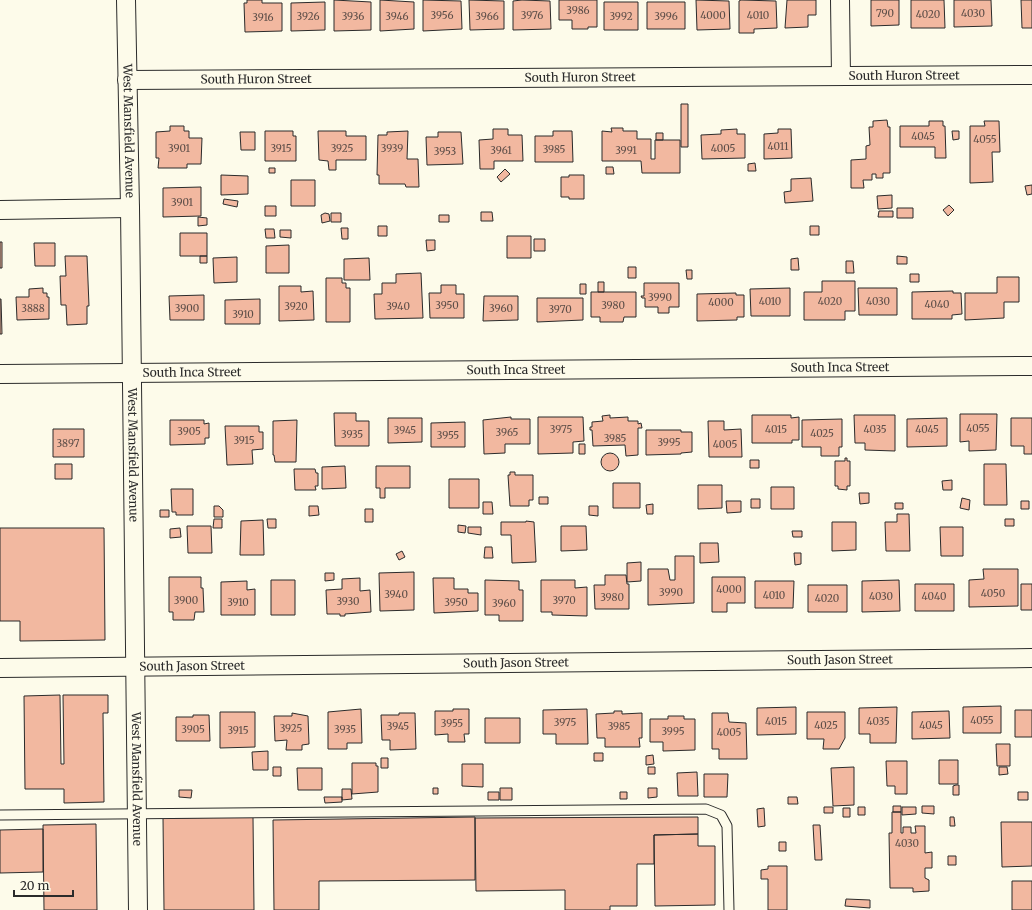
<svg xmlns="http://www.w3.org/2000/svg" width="1032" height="910" viewBox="0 0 1032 910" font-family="Merriweather,serif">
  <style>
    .building { fill: #f2b8a0; stroke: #2b2b2b }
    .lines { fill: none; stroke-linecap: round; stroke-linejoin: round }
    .service-casing { stroke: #2b2b2b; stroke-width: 11 }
    .minor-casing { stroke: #2b2b2b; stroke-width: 20 }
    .service { stroke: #fdfbea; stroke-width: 9 }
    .minor { stroke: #fdfbea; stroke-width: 18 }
    .labels { text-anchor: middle; stroke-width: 3; stroke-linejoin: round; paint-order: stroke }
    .number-label { font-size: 10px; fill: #5d4e48 }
    .street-label { font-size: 12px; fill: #2b2b2b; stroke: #fdfbea }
  </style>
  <rect width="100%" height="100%" fill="#fdfbea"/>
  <path class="building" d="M247,0H262V3H282V31L245,32L244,3H247Z
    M334,0L371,2V30L334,31Z
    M380,0L414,2V29L380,31Z
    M423,0L461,1L462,29L423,31Z
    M469,0L504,1V29L470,30Z
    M522,0L550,1L551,29L513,30V1Z
    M559,0H597V27H588V29H572V20H559Z
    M696,0L729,1L730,29L697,30Z
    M741,0L776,1L777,28L754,29V33H739V1Z
    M787,0H816V15H808V27L785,28Z
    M871,0H899V25L871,26Z
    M911,0H944L945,28H911Z
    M954,0H991L992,26L954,27Z
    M1021,0H1032V28H1022Z
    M325,2V30L291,31V3Z
    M604,2H638V30H604Z
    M647,2H685V29H647Z
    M681,104H688V147H681Z
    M887,120L888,127H890V173H883V178H876V174H872V180H863L864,188H851V160L866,159V146L870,145L869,127H873V121Z
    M929,121H943V126H945L946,158H935V147H900V126H929Z
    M984,121H999L1000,152H992L993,182L970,183V126H985Z
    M170,126H184V131H189V138H202L201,164H187V168H158L159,158H156V132L170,131Z
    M611,128H623V131H637V139H651V159H655V140H680V173H642L641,161H602V131L612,132Z
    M493,129H508V135H522L523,161H494V169H480L479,140L493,139Z
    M737,129V134H745V158L702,159L701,135L721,134V130Z
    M778,129H791L792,158L764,159V134L778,133Z
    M265,131H293V136H296V161H265Z
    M318,131H346V136H366V160H336V170H329L328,161L319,160Z
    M408,131L407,159H418L419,187H406L405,184H379V175H377L378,135H387V132Z
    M553,131H572L573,162H535V136H553Z
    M952,131H959V139L953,140Z
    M240,132H255V150H241Z
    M438,132H461L463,164L427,165L426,137H438Z
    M656,133H663V140H656Z
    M755,163L756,171H748V164Z
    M606,167H613L614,174H606Z
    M269,168H275V173H269Z
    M505,169L510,174L501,182L497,177Z
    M221,175L248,176V194L221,195Z
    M569,175H584V199H569V197H561V177H569Z
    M811,178L813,201L785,203L784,192L791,191V179Z
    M291,180H315V206H291Z
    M1032,185V194L1027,195L1025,186Z
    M201,187V216L163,217V188Z
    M892,195V208L878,209L877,196Z
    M224,199L238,201L237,207L223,204Z
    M949,205L954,210L948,216L943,210Z
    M265,206H276V216H265Z
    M897,208H913V218H897Z
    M879,211H893V217H878Z
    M481,212H492L493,221H481Z
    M325,213L329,214L330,221L322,223L321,215Z
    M331,213H341V222H331Z
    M439,215H449V222H439Z
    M198,217L207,218V225L198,226Z
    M378,226H387V236H378Z
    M810,226H819V235H810Z
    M341,228H348V239H342Z
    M265,229H274L275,238H266Z
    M280,230H291V238L280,237Z
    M180,233H207V256H180Z
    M507,236H531V258H507Z
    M534,239H545V251H534Z
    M426,240H435V250L427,251Z
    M0,242H2V268H0Z
    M34,243H55V266H35Z
    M289,245V273H266V246Z
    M65,256H87L89,306H87V324L67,325L66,305H61L60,276H66Z
    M200,256H207V263H200Z
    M897,256L907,257V264H897Z
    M237,257V282L214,283L213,258Z
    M369,258L370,280H344V259Z
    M798,258L799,270H791V259Z
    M846,261H853L854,273H846Z
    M628,267H636V278H628Z
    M686,270H692V279H687Z
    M421,273L423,318L375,319L374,294H382V283H396V274Z
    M910,274H919V282H910Z
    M997,277H1019V302H1004V318L965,320V293H997Z
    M326,278H342V283H346V288H350V322H326Z
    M822,281H855V311H845V320H804V292H822Z
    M598,282H604V292H598Z
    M644,283H679V307H669V313H658V307H645V298H642L641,296H644Z
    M580,284H586V294H580Z
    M441,285H456V294H464V318H430L429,293H441Z
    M279,286H301V292L313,291L314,320L279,321Z
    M43,288V293H47V297H49V319L17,320L16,297H29V289Z
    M790,288V316H751L750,289Z
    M858,288H897V315H859Z
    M953,291V293H961L962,314L952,315V319H912V292Z
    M591,292H636V317H624L623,322H600V317H591Z
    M736,293V295H744V317H737V320L697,321V294Z
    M204,295V320H170L169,296Z
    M484,296H518V320L483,321Z
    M537,298H583V320L537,322Z
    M0,299H1L2,334H0Z
    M260,299V324H225V300Z
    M334,413H356V421H369V446H335Z
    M960,414H997L996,450L969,451V441L960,442Z
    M610,415V418L628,417V421H638V424L641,423L642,428H638V455L626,456L625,445L593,446L592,430H590V427H592V422L603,421L602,416Z
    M752,415H791V418L799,417V440H792V443H752Z
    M854,415H895V451L865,450V443H855Z
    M511,417V419H530V444H505V453L484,454L483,420Z
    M538,417H583L584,441L573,442V453L538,454Z
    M388,418H422V442L388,443Z
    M947,418V446L907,447V419Z
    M1011,418H1032V454H1024V446H1011Z
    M842,419V447H839V456H821V447H802V420Z
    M170,420H204V424L209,423V438H205V444L170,445Z
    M297,420L296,462H275L274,455H273V421Z
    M708,421H724V430L741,429L742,457H709Z
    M465,422V447H431V423Z
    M225,426H259V432H263V449L252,450L253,464L227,465Z
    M53,429H84V457H53Z
    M646,430H681V432H692V452L681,453V454L646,455Z
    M579,444H585V454H579Z
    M601 462a9 9 0 1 1 18 0a9 9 0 1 1-18 0Z
    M845,458H847V461H850V486H847V490L838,489V486H835V461H845Z
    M750,460H759V468H750Z
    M55,464H72V479H55Z
    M984,464H1006L1007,505H984Z
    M345,466L346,488L322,489V467Z
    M376,466H410V488H385V498H380V488H376Z
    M294,469H315L316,473H318V486H315L316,490H295Z
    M510,472H515V475H533V500H529V506H510L508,475H510Z
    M449,479H479V508H449Z
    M952,480V490H943L942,481Z
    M613,483H640V508H613Z
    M698,485H722V508L698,509Z
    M771,487H794V509H771Z
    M171,489H193V515H176V512H172Z
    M859,493H869V503L860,504Z
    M539,497H548V504H539Z
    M962,498L970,500L969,510L960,508Z
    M751,499H760V508H751Z
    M726,501H741V512L727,513Z
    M1021,501H1029V509H1021Z
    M483,502H492L493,514H483Z
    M895,503H903V509H895Z
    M653,504V514H647L646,505Z
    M214,506H219L223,510V517H214Z
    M309,506H318L319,515L309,516Z
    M589,506H598V516L589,515Z
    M365,509H373V522H365Z
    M160,510H169V517H160Z
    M897,514H909L910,551H886L885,522H897Z
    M214,519H222V528H213Z
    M267,519H276V528H268Z
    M1005,519H1014V526H1005Z
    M263,520L264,555H240L241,521Z
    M526,521L534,522L536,562L512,563L511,535H501V522H526Z
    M832,522H856V550L832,551Z
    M458,525L466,526L465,533L458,532Z
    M187,526H211L212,553H188Z
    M561,526H586L587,550L561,551Z
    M468,527H481V535L468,533Z
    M940,527H963V556H941Z
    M0,528H104L105,640L20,641V621H0Z
    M180,528L181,537L170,538V529Z
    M792,531H802V537H793Z
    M700,543H718L719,562L700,563Z
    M485,547H492L493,558H484Z
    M402,551L405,557L399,560L396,554Z
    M794,553H801V564L795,565Z
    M675,556H694V603L648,605V569H668L670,580H675Z
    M641,562V581L627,582V563Z
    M983,569H1018V606L969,607V580L984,579Z
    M414,572V610L380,611L379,573Z
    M325,573H334V580L325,581Z
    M605,575H626L627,584H629V609H595L594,585H605Z
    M169,577H201V588H203L204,612H195L194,620H173V612H169Z
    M712,577H745V603H727V612H712Z
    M360,578V591L370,590L371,612L345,614V616H340V614H327L326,590L342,589V579Z
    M433,578H454V589H468V593H478V611L434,613Z
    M271,580H295V615H271Z
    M485,580L519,581V590H523V621H499V615H485Z
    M541,580H575V588L587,587V616L552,615V612H541Z
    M899,580L900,611L862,612V581Z
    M247,581V590L255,589V615H221V582Z
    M755,581H794L793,608H755Z
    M915,584H954V611H915Z
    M1021,584H1032V610H1021Z
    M808,585H847V612H808Z
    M60,695L61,764H64L63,695H108V713H103L104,802L64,803V789H25L24,696Z
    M1001,706V733H963V707Z
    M796,707V734L757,735V708Z
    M897,707L896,743H870V734H859V708Z
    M361,709L362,743H347V749H328V712Z
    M453,709H469V734H464L465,742H448V734L435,735V711H453Z
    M587,709L588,744H556V734H543V710Z
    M1015,710H1032V737H1015Z
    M614,711H622V714L642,713V738H639L640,747H605V738H597L596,714L614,713Z
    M949,711L950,738L912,739V712Z
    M220,712H255V747L220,748Z
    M807,712H845V738L839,749H823L824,739H807Z
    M292,713L308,716L309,744L302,745V750H286L287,740L275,741L274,716H292Z
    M399,713H415L416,749L390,750V740H382L381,715H399Z
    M712,713H728L729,722L746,723L747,759H719V749H712Z
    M193,715H209L210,741H176V717H193Z
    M668,716H684V719H695V750L663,751V742H650V719H668Z
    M485,718H520V743H485Z
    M996,744H1010V766H997Z
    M268,751V770H253L252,752Z
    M594,753H603V761H594Z
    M653,755L654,764L646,765V756Z
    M381,758H388V768H381Z
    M939,760H958V784H939Z
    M886,761H907V794H895V786H887Z
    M352,763H376V766H378V792L352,794Z
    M462,764H483V787L462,786Z
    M273,767H281V776H273Z
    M648,767H655V774H648Z
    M854,767V805L833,806L831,768Z
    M999,767H1007L1008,774L999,775Z
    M297,768H322V790H298Z
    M697,772L698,796H678L677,773Z
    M704,774H728L727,797H704Z
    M956,785H959V795H953V786Z
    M433,788H438V794H433Z
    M500,788H512V800H500Z
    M648,788H657V797L648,798Z
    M342,789H351L352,799L342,800Z
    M179,790H192L191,798L179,797Z
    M488,792H499V800H488Z
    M620,792H627V799H620Z
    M1018,792H1028V800H1018Z
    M324,797H342V802L325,803Z
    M788,797H797L798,804H788Z
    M893,806H901V812H893Z
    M922,806H934V814L922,813Z
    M824,807H833V813H824Z
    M858,807H865V815H858Z
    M902,807H916V814L902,815Z
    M764,808L765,826L758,827L757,809Z
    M843,808H850V817H843Z
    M892,812H901V833H903V827H911V833H916L915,826H925V853L932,852V868H925V878L929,880V891L913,892V888H890L889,833H892Z
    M253,817L254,910H164L163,818Z
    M475,817V880L319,881V910H274L273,820Z
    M698,817V834L654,835V864H637V906H610V910H565V890L476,891L475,818Z
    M950,817H954L955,826H950Z
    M1001,822H1032V866L1002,867Z
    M96,824L97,910H44L43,825Z
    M813,825H820L822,860H815Z
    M43,829V872L0,873V830Z
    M698,834V846H715V905L655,906L654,835Z
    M779,842H786V851H779Z
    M948,856H956V865H948Z
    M768,866H787V910H768V879H761V870L768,869Z
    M1012,881H1032V910H1012Z
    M846,899L870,900V908L845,906Z"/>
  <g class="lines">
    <g class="service-casing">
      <path id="service" d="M0,815L706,809L721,815L727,826L729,910"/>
    </g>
    <g class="minor-casing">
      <g id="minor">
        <path id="s1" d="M126,0L130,208L138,910"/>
        <path d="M840,0L841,76"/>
        <path id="s2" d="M127,80L1032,75"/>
        <path d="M0,210L130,208"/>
        <path id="s3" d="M0,374L1032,366"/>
        <path id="s4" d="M0,668L1032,658"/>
      </g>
    </g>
    <use href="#service" class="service"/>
    <use href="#minor" class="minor"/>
  </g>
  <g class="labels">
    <g class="number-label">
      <text x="578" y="14">3986</text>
      <text x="885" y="17">790</text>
      <text x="973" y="17">4030</text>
      <text x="928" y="18">4020</text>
      <text x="442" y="19">3956</text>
      <text x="532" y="19">3976</text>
      <text x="713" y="19">4000</text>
      <text x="758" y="19">4010</text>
      <text x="308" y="20">3926</text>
      <text x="353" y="20">3936</text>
      <text x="397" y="20">3946</text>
      <text x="487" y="20">3966</text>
      <text x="621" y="20">3992</text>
      <text x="666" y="20">3996</text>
      <text x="263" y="21">3916</text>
      <text x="923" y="140">4045</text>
      <text x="985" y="143">4055</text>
      <text x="778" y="150">4011</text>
      <text x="179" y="152">3901</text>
      <text x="281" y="152">3915</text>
      <text x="342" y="152">3925</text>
      <text x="392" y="152">3939</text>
      <text x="723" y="152">4005</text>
      <text x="554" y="153">3985</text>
      <text x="501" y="154">3961</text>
      <text x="626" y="154">3991</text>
      <text x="445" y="155">3953</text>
      <text x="182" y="206">3901</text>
      <text x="660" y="301">3990</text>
      <text x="770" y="305">4010</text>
      <text x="830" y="305">4020</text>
      <text x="878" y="305">4030</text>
      <text x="721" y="306">4000</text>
      <text x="937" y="308">4040</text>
      <text x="447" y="309">3950</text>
      <text x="613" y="309">3980</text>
      <text x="296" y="310">3920</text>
      <text x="398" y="310">3940</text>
      <text x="33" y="312">3888</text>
      <text x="187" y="312">3900</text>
      <text x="501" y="312">3960</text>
      <text x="560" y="313">3970</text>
      <text x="243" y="318">3910</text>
      <text x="978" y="432">4055</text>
      <text x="561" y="433">3975</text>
      <text x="776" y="433">4015</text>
      <text x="875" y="433">4035</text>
      <text x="927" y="433">4045</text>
      <text x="405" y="434">3945</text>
      <text x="189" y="435">3905</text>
      <text x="507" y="436">3965</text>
      <text x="822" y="437">4025</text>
      <text x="352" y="438">3935</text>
      <text x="448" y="439">3955</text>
      <text x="615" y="442">3985</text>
      <text x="244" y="444">3915</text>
      <text x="669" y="446">3995</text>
      <text x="68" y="447">3897</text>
      <text x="725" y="448">4005</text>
      <text x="729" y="593">4000</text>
      <text x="671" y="596">3990</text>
      <text x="993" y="597">4050</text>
      <text x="396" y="598">3940</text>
      <text x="774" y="599">4010</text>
      <text x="881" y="600">4030</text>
      <text x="934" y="600">4040</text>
      <text x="612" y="601">3980</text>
      <text x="827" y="602">4020</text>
      <text x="186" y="604">3900</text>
      <text x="564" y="604">3970</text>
      <text x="348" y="605">3930</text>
      <text x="238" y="606">3910</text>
      <text x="456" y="606">3950</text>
      <text x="504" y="607">3960</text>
      <text x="982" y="724">4055</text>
      <text x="776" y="725">4015</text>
      <text x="878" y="725">4035</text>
      <text x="565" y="726">3975</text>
      <text x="452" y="727">3955</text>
      <text x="826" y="729">4025</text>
      <text x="931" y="729">4045</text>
      <text x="398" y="730">3945</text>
      <text x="619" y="730">3985</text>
      <text x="291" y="732">3925</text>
      <text x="193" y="733">3905</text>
      <text x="345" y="733">3935</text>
      <text x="238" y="734">3915</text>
      <text x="673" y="735">3995</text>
      <text x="729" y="736">4005</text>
      <text x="907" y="847">4030</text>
    </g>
    <g class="street-label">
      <text dy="4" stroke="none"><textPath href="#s2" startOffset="777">South Huron Street</textPath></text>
      <text dy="4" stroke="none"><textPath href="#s2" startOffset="453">South Huron Street</textPath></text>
      <text dy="4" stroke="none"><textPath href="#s2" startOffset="129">South Huron Street</textPath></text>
      <text dy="4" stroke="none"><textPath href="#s1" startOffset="131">West Mansfield Avenue</textPath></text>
      <text dy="4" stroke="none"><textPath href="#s3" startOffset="840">South Inca Street</textPath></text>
      <text dy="4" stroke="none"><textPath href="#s3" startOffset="516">South Inca Street</textPath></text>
      <text dy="4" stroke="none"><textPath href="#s3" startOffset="192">South Inca Street</textPath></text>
      <text dy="4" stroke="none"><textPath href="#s1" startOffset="455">West Mansfield Avenue</textPath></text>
      <text dy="4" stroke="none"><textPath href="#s4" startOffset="840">South Jason Street</textPath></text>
      <text dy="4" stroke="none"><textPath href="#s4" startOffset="516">South Jason Street</textPath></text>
      <text dy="4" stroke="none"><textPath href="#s4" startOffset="192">South Jason Street</textPath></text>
      <text dy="4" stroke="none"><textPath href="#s1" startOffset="779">West Mansfield Avenue</textPath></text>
    </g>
  </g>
  <path d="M14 890v6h59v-6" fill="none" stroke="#2b2b2b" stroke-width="2"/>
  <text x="20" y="890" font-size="12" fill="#2b2b2b" stroke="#fdfbea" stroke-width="3" paint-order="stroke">20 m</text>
</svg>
